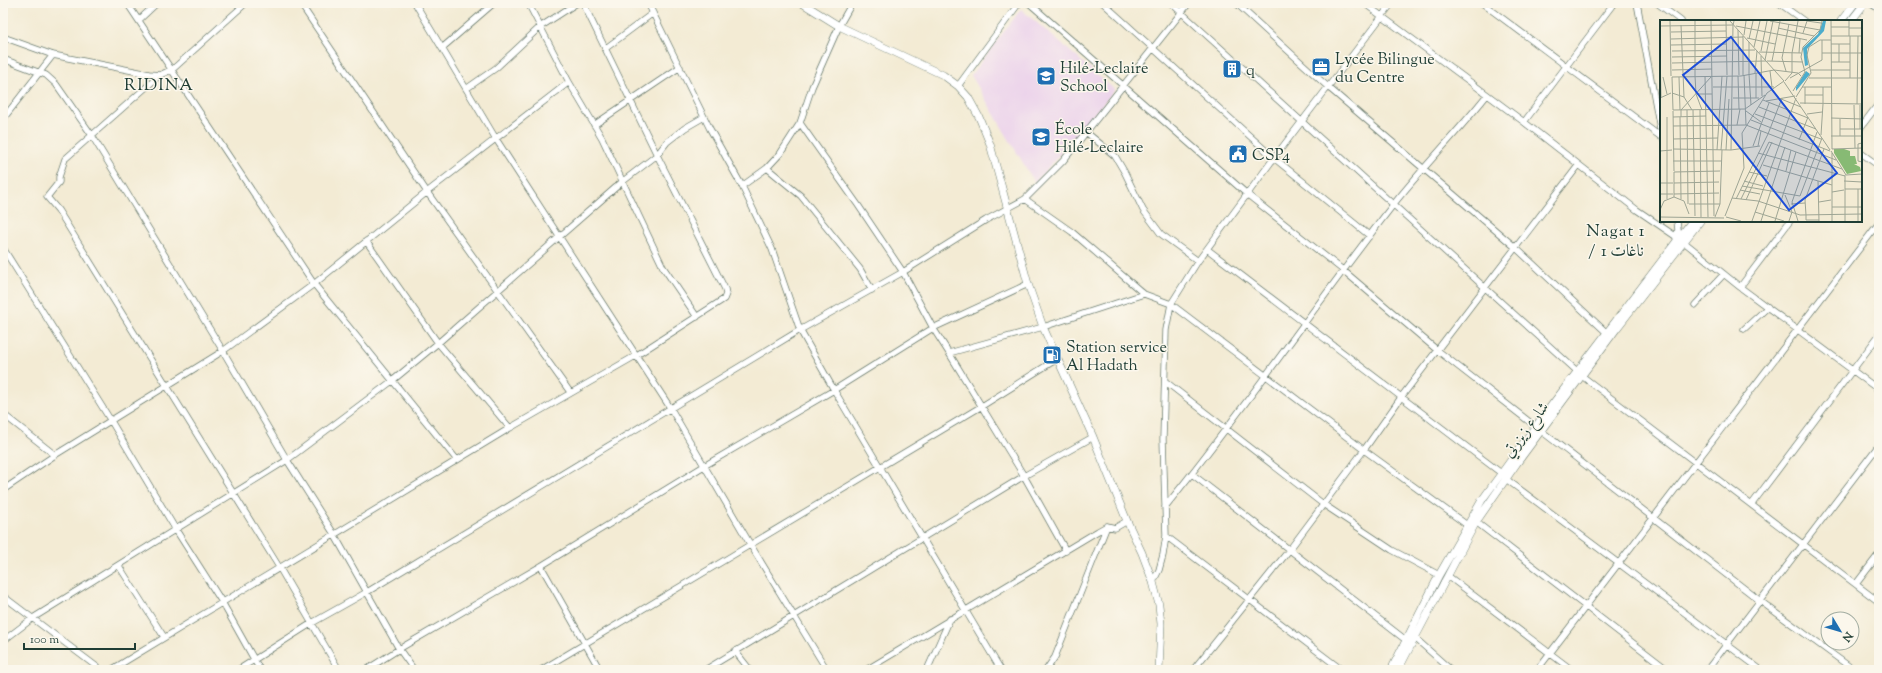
<svg xmlns="http://www.w3.org/2000/svg" width="1882" height="673" viewBox="0 0 1882 673" font-family="'Sorts Mill Goudy',Amiri,serif">
  <style>
    .built { fill: #ebd1eb }
    .lines { fill: none; stroke-linecap: round; stroke-linejoin: round }
    .minor-casing { stroke: #697a6c; stroke-width: 7 }
    .tertiary-casing { stroke: #697a6c; stroke-width: 8 }
    .minor { stroke: #fff; stroke-width: 5.5 }
    .tertiary { stroke: #fff; stroke-width: 7 }
    .labels { text-anchor: middle; stroke-width: 3; stroke-linejoin: round; paint-order: stroke }
    .poi-label { font-size: 16px; fill: #1f3d34; stroke: #fbf7ec; text-anchor: start }
    .street-label { font-size: 16px; fill: #1f3d34; stroke: #fbf7ec }
    .neighbourhood-label { font-size: 17px; letter-spacing: 1px; fill: #1f3d34; stroke: #fbf7ec }
    .inset-road { fill: none; stroke: #9ea594; stroke-width: 1 }
    .view { fill: #1d4ed8; fill-opacity: 0.15; stroke: #1d4ed8; stroke-width: 2 }
    .inset-edge { fill: none; stroke: #1f3d34; stroke-width: 2 }
  </style>
  <rect width="100%" height="100%" fill="#fbf7ec"/>
  <filter id="ink" filterUnits="userSpaceOnUse"><feTurbulence type="fractalNoise" baseFrequency=".025" numOctaves="2"/><feDisplacementMap in="SourceGraphic" scale="8" xChannelSelector="R" yChannelSelector="G"/><feConvolveMatrix kernelMatrix="1 2 1 2 8 2 1 2 1" color-interpolation-filters="sRGB"/></filter>
  <filter id="wash" filterUnits="userSpaceOnUse"><feTurbulence type="fractalNoise" baseFrequency=".012" numOctaves="4" result="noise"/><feDisplacementMap in="SourceGraphic" scale="16" xChannelSelector="R" yChannelSelector="G"/><feGaussianBlur stdDeviation="0.9" result="paint"/><feColorMatrix in="noise" values="0 0 0 0 0 0 0 0 0 0 0 0 0 0 0 0 0 1.4 0 .05"/><feComposite in="paint" operator="in"/></filter>
  <g filter="url(#wash)">
    <rect width="100%" height="100%" fill="#f3ebd4"/>
    <path class="built" d="M1021,9L1115,90L1035,183L971,75Z"/>
  </g>
  <g filter="url(#ink)">
    <g class="lines">
      <g class="minor-casing">
        <path id="minor" d="M127,3L314,284L457,460
          M246,3L173,69L160,75L65,159L59,177V182L47,197L58,210L279,567L339,670
          M300,3L427,192L570,392
          M415,3L496,139L671,409L750,544L827,670
          M528,3L569,82L602,138L663,267L697,317
          M648,3L710,129L742,186L772,249L800,330L834,390L1001,670
          M1029,3L1248,195L1344,271L1437,350L1759,600L1854,670
          M1103,3L1274,158L1370,236
          M1171,3L1578,372
          M1236,3L1328,87L1515,247L1607,333
          M1364,3L1524,122L1637,210L1684,242L1740,287L1879,390
          M1482,3L1661,137
          M1637,3L1661,134
          M1657,3L1681,21
          M1779,3L1804,21
          M1870,3L1879,9
          M139,20L157,3
          M3,37L53,55L149,74L160,75
          M442,48L494,3
          M606,48L653,13
          M3,59L46,75L56,84L91,134L223,351L287,460L334,534L399,649L414,670
          M958,86L1019,3
          M466,89L496,68L540,27L577,3
          M3,119L53,55
          M1524,122L1614,3
          M800,123L858,205L903,272L933,328L949,353L1024,476L1066,551
          M594,125L680,67
          M1861,127L1879,103
          M1086,132L1115,156L1125,173L1143,210L1161,234L1198,261
          M1861,153L1879,166
          M767,168L801,196L860,269L872,290
          M742,186L767,168L780,154L800,123L812,87L839,26L852,3
          M1025,199L1072,232L1144,294L1171,304L1364,450L1467,525
          M1676,238L1678,230L1677,221
          M366,241L438,343L510,428
          M3,248L111,421L176,530L222,602L260,670
          M1207,249L1501,473
          M1740,287L1790,221
          M1695,305L1724,274
          M1744,329L1768,307
          M949,353L1043,327L1144,294
          M1582,376L1879,602
          M1166,382L1323,504L1392,550L1439,575
          M3,414L55,455
          M1192,474L1407,641
          M1506,479L1761,670
          M3,490L55,455L223,351L314,284L427,192L569,82
          M1752,504L1879,335
          M1165,507C1245,409 1315,305 1393,205C1423,167 1457,133 1487,95
          M1476,522L1668,670
          M1166,536L1342,670
          M119,566L164,637
          M541,566L600,670
          M1448,576L1572,670
          M1153,582L1159,570L1163,555L1166,536L1163,439L1166,330L1171,304L1198,261L1274,158L1392,3
          M1856,584L1879,554
          M3,596L101,670
          M1415,638L1451,670
          M3,641L33,618L287,460L392,381L438,343L622,182L657,155L667,142L685,128L704,117
          M735,651L750,670
          M111,670L510,428L637,355L724,299L726,294L725,289L657,155L583,3
          M238,670L312,623L367,592L800,330L903,272L986,220L1025,199L1063,161L1189,3
          M366,670L399,649L541,566L704,466L834,390L933,328L1028,284
          M541,670L982,406L1057,359
          M705,670L1024,476L1093,437
          M866,670L1098,531L1107,526L1115,528L1127,521
          M927,670L950,619
          M1046,670L1055,657L1107,526
          M1193,670L1290,549L1364,450L1402,396L1578,166
          M1537,670L1879,223
          M1707,670L1879,445
          M1878,670L1879,668"/>
      </g>
      <g class="tertiary-casing">
        <path id="tertiary" d="M802,3L839,26L943,75L958,86L968,97L979,117L990,144L1028,284L1043,327L1093,437L1127,521L1142,553L1153,582L1159,605L1161,624L1159,670
          M1841,21L1855,3
          M1851,21L1865,3
          M1391,670L1439,575L1482,500L1535,427L1692,221
          M1398,670L1476,522L1517,463L1617,328L1700,221"/>
      </g>
      <use href="#minor" class="minor"/>
      <use href="#tertiary" class="tertiary"/>
    </g>
  </g>
  <defs>
    <g id="office-square" transform="scale(1)"><rect x="-9" y="-9" width="18" height="18" rx="4" fill="#1f6fb2" stroke="#fbf7ec"/><path d="M-6-3h4V-5.5h4V-3h4V5H-6ZM-1-4.5V-3h2v-1.5ZM-6 0V1H6V0Z" fill="#fff"/></g>
    <g id="building-square" transform="scale(1)"><rect x="-9" y="-9" width="18" height="18" rx="4" fill="#1f6fb2" stroke="#fbf7ec"/><path d="M-4-6H4V6H1V3H-1V6H-4ZM-2.5-4.3h1.7v1.8h-1.7ZM.8-4.3h1.7v1.8H.8ZM-2.5-1h1.7V.8h-1.7ZM.8-1h1.7V.8H.8Z" fill="#fff"/></g>
    <g id="school-square" transform="scale(1)"><rect x="-9" y="-9" width="18" height="18" rx="4" fill="#1f6fb2" stroke="#fbf7ec"/><path d="M0-5L7-2L0 1L-7-2ZM-4 1L0 2.5L4 1V4Q0 6-4 4Z" fill="#fff"/></g>
    <g id="civic-square" transform="scale(1)"><rect x="-9" y="-9" width="18" height="18" rx="4" fill="#1f6fb2" stroke="#fbf7ec"/><path d="M-.6-6.5H3V-4.5H.6V-3L4-1V1h2V6H-6V1h2V-1L-.6-3ZM-1.2 2.5V6h2.4V2.5Z" fill="#fff"/></g>
    <g id="fuel-square" transform="scale(1)"><rect x="-9" y="-9" width="18" height="18" rx="4" fill="#1f6fb2" stroke="#fbf7ec"/><path d="M-5.5-6h7V0h2V4h1.3V-2.5L3-4.5l.8-.8L6-3V5H2.5V1h-1V6h-7ZM-4.2-4.7v3.2H.2V-4.7Z" fill="#fff"/></g>
  </defs>
  <g fill-rule="evenodd">
    <use href="#office-square" x="1321" y="67"/>
    <use href="#building-square" x="1232" y="69"/>
    <use href="#school-square" x="1046" y="76"/>
    <use href="#school-square" x="1041" y="137"/>
    <use href="#civic-square" x="1238" y="154"/>
    <use href="#fuel-square" x="1052" y="355"/>
  </g>
  <g class="labels">
    <g class="poi-label">
      <text x="1335" y="64">Lycée Bilingue<tspan x="1335" dy="18">du Centre</tspan></text>
      <text x="1060" y="73">Hilé-Leclaire<tspan x="1060" dy="18">School</tspan></text>
      <text x="1246" y="75">q</text>
      <text x="1055" y="134">École<tspan x="1055" dy="18">Hilé-Leclaire</tspan></text>
      <text x="1252" y="160">CSP4</text>
      <text x="1066" y="352">Station service<tspan x="1066" dy="18">Al Hadath</tspan></text>
    </g>
    <g class="street-label">
      <text transform="translate(1525 429) rotate(-53)" y="6">شارع زيزرتي</text>
    </g>
    <g class="neighbourhood-label">
      <text x="159" y="90">RIDINA</text>
      <text x="1616" y="236">Nagat 1<tspan x="1616" dy="20">/ ناغات 1</tspan></text>
    </g>
  </g>
  <g transform="translate(1660 20)">
    <rect width="202" height="202" fill="#f3ebd4"/>
    <path d="M184,129L190,131V136H195L197,144H194L200,147L201,151L187,154L174,133V129Z" fill="#87ba74"/>
    <path d="M163,1H166L164,11L147,29L148,45L145,46L143,28L158,14ZM146,51L150,54L136,71V67Z" fill="#4dadcc"/>
    <path class="inset-road" d="M10,1L11,56M35,1V56M51,1L54,196M66,1L67,55M70,1L124,61M110,1L160,10M147,1L161,3M171,1L172,129M21,5L24,77M0,6L73,5L74,1M76,6L147,20M171,7H189M118,8L154,16M189,8H202M78,10L79,55M11,12L66,11M143,13L147,1M84,15L86,1M83,16V55M171,16H202M189,16V1M190,16V58M87,18L115,24M11,19L83,17M89,19L93,1M89,22V54M171,24H190M11,25L66,24M94,27L100,1M0,30L1,77M12,31L95,30M101,31L107,1M99,32L141,33M139,33L140,19M162,33H202M101,36L102,76M12,37L67,36M105,40L113,1M107,41L143,42M112,41L120,1M171,42H190M179,42V24M12,43L106,41M12,50L52,49M114,50L138,53L141,56M151,50H190M110,51L112,67M126,51L122,38L129,4M95,53L97,31M96,53V78M89,54L91,85M84,55L86,105M35,56L36,74L42,90M45,56L48,197M78,56L79,89M3,57L7,74M12,57L81,56L114,50M12,57L13,90M19,57L20,90M130,58L162,40V20M149,58H202M125,61L132,53V33L138,1M124,62L170,130M53,67H114M142,67H171M163,67V84M133,71L145,52L141,37L143,27L160,10L162,1M12,73L24,77L32,90M37,74H52M145,75H163M136,77L151,53L147,35L149,27L160,20H171M0,78L11,73M73,78H99M121,79L141,87M103,80L148,98M106,81L135,76M140,83L202,84M145,84V67M197,84L198,16M194,85L195,128M200,85V109M99,87L156,109M13,90L85,89L105,75M27,90L28,184M33,90L35,196M40,90L41,197M13,91L14,151M86,91L101,102M95,94L161,119M147,94L162,92M13,97L46,96M20,97L21,179M21,97V90L51,57M171,98L202,99M180,99V116M91,100L170,131M77,105L80,89M13,106L86,105L176,140M180,109H202M161,115L163,84M171,116H202M13,119L58,118M139,120L148,97M202,123L198,124V141L202,142M93,126L109,83M98,126L101,111M13,129L71,130L100,126M172,129L202,128M57,130L62,56M61,130L67,56M66,130L69,79M71,130L73,5M0,131L12,130M171,131L186,155L202,154M98,133L185,156M172,133V201M13,141H62M103,145L172,165M126,151L131,130M14,152L60,151M14,152V177M89,152L107,156M185,155V201M84,161L103,166M158,161L159,201M184,161L202,162M0,163H13M14,163L59,162M82,166L140,176L162,118M185,169H202M198,169V201M80,170L100,174M172,172L184,170M0,174H13M14,174L59,173M125,175L132,192L129,201M14,177L24,181L29,194M72,178L98,181L140,195L202,194M7,179V97M76,179L108,114L122,78M81,179L109,122L182,149M86,180L112,122M159,182L171,180M29,184H60M131,184L145,183M172,187H202M0,190L4,181L14,177M95,192L124,201M146,195L145,180L164,129M146,195V200H159M65,196L84,148L82,113L107,73L124,61M0,197L64,198M55,197L60,184L62,130M66,197L81,201M92,201L136,78M101,201L125,127M115,201L136,132M138,201L132,182L157,112"/>
    <path class="view" d="M71,17L177,153L129,190L23,55Z"/>
    <rect width="202" height="202" class="inset-edge"/>
  </g>
  <rect width="1882" height="673" fill="none" stroke="#fbf7ec" stroke-width="16"/>
  <g transform="translate(1840 631) rotate(128)"><circle r="19" fill="#fbf7ec" stroke="#a3ada2"/>
  <path d="M0-3L7 15L0 10L-7 15Z" fill="#1f6fb2"/>
  <text y="-6" font-size="11" font-weight="bold" text-anchor="middle" fill="#1f3d34">N</text>
  </g>
  <path d="M24 643v6h111v-6" fill="none" stroke="#1f3d34" stroke-width="2"/>
  <text x="30" y="643" font-size="12" fill="#1f3d34" stroke="#fbf7ec" stroke-width="3" paint-order="stroke">100 m</text>
</svg>
